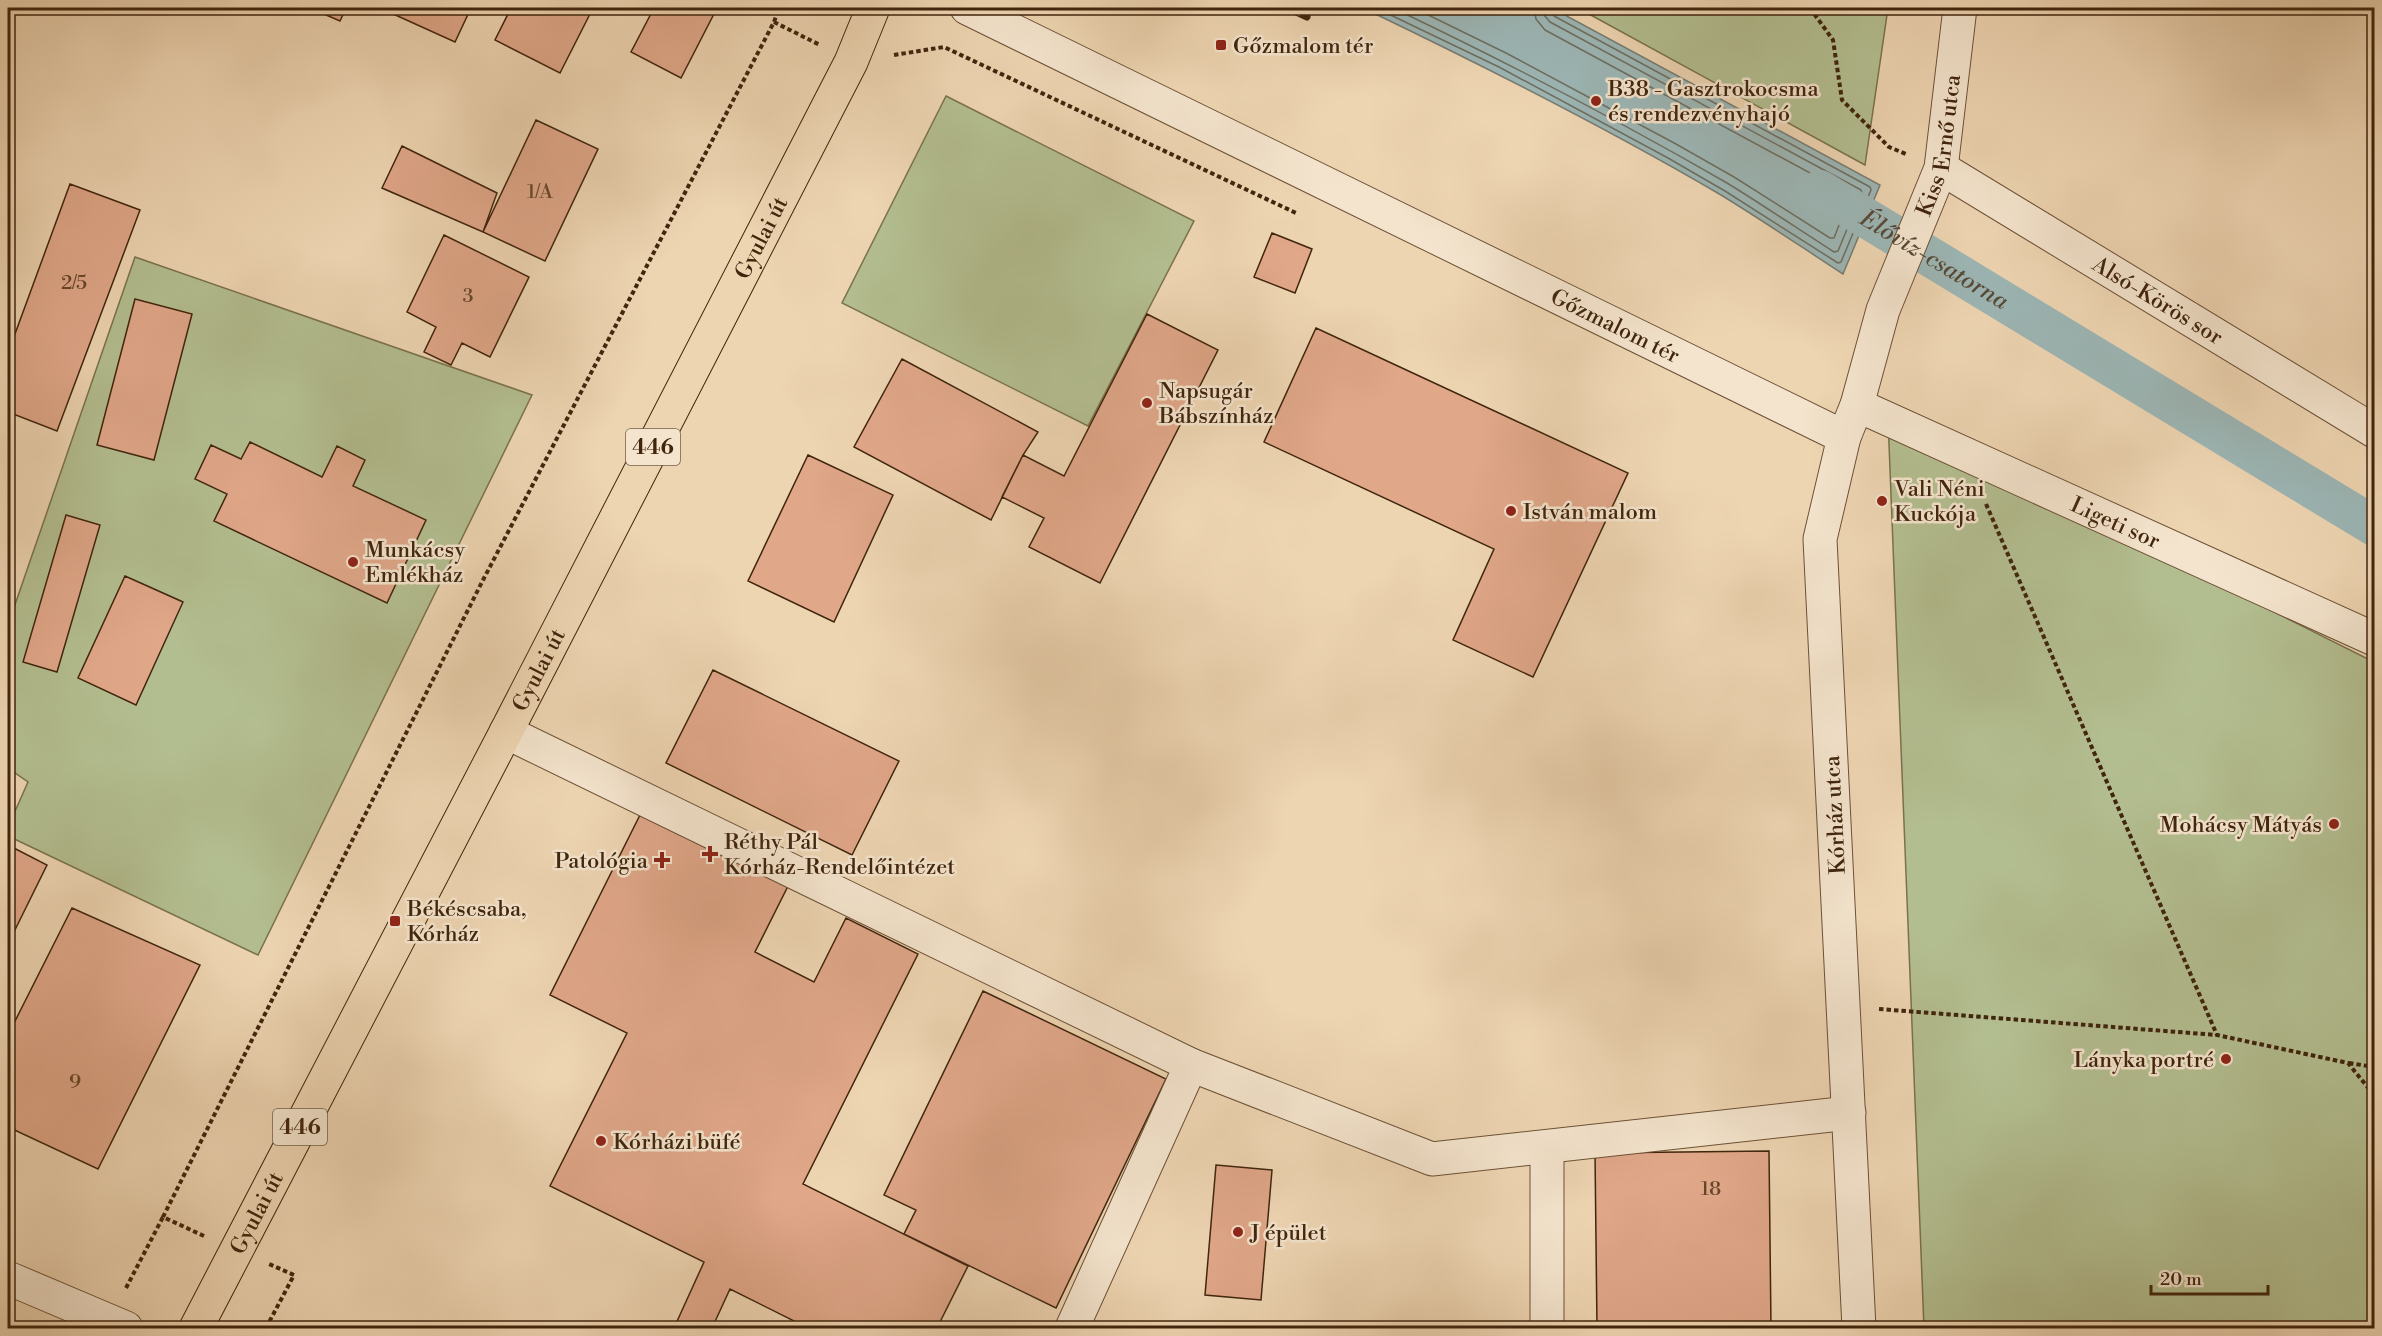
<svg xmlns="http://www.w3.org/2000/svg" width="2382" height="1336" viewBox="0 0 2382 1336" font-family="'Libre Bodoni',serif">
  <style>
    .green { fill: #b3be90; stroke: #7a724e; stroke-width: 1.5 }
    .water { fill: #9cb6b5; stroke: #777c72; stroke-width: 1.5 }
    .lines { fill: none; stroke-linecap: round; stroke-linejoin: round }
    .shore { stroke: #6e6e61; stroke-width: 1.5 }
    .canal { stroke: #9cb6b5; stroke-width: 40 }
    .building { fill: #e0a789; stroke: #40250d; stroke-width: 1.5 }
    .minor-casing { stroke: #6c5136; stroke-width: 35 }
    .major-casing { stroke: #40250d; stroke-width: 35 }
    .path { stroke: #40250d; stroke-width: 4; stroke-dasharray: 4.5 3; stroke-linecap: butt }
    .minor { stroke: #f4e4cd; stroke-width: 33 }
    .major { stroke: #eed5b2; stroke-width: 33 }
    .rail-casing { stroke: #40250d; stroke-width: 7 }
    .rail { stroke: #f4e4cd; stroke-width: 4.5; stroke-dasharray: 14; stroke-linecap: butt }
    .poi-dot { fill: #8f2418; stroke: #f4e4cd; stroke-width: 2 }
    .labels { text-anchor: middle; stroke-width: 5; stroke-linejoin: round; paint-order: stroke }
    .number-label { font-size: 20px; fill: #68462c }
    .shield { fill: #f4e4cd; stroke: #765e47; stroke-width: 1.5 }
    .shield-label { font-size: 21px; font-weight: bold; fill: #40250d }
    .poi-label { font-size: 22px; fill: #40250d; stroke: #f4e4cd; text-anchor: start }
    .street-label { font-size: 22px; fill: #40250d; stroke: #f4e4cd }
    .water-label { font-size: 24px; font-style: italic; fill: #574937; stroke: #f4e4cd }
  </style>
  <rect width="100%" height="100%" fill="#eed5b2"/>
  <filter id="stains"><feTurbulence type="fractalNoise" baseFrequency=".00333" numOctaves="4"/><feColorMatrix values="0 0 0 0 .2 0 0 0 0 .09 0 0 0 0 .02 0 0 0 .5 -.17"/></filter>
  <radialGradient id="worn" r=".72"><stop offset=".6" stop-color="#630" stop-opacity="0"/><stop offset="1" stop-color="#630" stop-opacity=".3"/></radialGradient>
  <path class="green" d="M1578,8H1888L1865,165Z
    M946,96L1194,221L1088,426L842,303Z
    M135,257L532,395L258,955L8,836V827L28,782L8,768V625Z
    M1888,419L2374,662V1328H1924Z"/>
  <path class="water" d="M1363,8H1552L1880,185L1843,274C1803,248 1762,220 1721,195C1605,127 1484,66 1363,8Z"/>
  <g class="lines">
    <path class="shore" d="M1376,8L1499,67L1668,158L1725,191L1838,263L1841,262L1871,190L1870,187L1554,16L1550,8
      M1393,8C1506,62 1618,120 1727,183C1763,205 1798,229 1834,252L1838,251L1862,193L1861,190L1550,22L1544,15L1543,8
      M1414,8L1506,53L1676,144L1734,177L1830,238H1834L1850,197L1849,194L1545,30L1536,19L1534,8"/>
    <path class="canal" id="s1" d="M1820,190L2374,526"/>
  </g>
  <path class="building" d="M310,8H346L340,21Z
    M380,8H471L455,42Z
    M511,8H593L560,73L495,40Z
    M654,8H717L681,78L631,52Z
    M536,120L598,149L545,261L483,232Z
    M402,146L497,193L483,232L382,188Z
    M70,184L140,210L57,431L8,412V353Z
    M1272,233L1312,249L1295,293L1254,277Z
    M444,235L529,277L490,357L462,343L451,365L424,352L436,327L407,312Z
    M135,299L192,314L154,460L97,445Z
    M1147,314L1218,350L1100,583L1029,547L1044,518L1002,497L1023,455L1064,476Z
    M1316,328L1628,473L1533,677L1453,640L1494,549L1264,442Z
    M902,359L1038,432L1023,455L991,520L854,447Z
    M250,442L322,477L337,446L365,460L353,486L426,520L387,603L214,521L227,494L195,479L211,445L241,459Z
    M808,455L893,495L834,622L748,581Z
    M66,515L100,525L57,672L23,662Z
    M125,576L183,602L136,705L78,678Z
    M713,670L899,761L852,855L666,763Z
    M644,807L791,880L755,952L814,982L846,918L918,954L803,1184L968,1266L937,1328H808L730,1289L712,1328H674L704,1262L550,1186L627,1033L550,995Z
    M8,845L47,865L8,944Z
    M72,908L200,965L98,1169L8,1127V1035Z
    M983,991L1166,1079L1056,1308L904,1234L916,1210L884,1195Z
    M1769,1151L1771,1328H1597L1595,1153Z
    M1216,1165L1272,1170L1261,1300L1205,1295Z"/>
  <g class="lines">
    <g class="minor-casing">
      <g id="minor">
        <path id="s2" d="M967,8L1844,437"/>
        <path id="s3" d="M1941,168L2374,431"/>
        <path id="s4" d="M1857,405L2374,639"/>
        <path d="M506,732L1191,1065L1072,1328"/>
        <path d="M1191,1065L1432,1159L1849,1113"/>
        <path d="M1547,1147V1328"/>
        <path d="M8,1278L126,1328"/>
        <path id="s5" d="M1859,1328L1820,539L1844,437L1857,405L1883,310L1941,168L1960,8"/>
      </g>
    </g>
    <g class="major-casing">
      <g id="major">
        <path id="s6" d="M196,1328L506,732L851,62L873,8"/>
      </g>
    </g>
    <path class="path" d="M1810,8L1833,40L1842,100L1889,147L1906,154
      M774,22L820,45
      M894,55L944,47L1296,213
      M1986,504L2217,1035L2348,1063L2374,1095
      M1879,1009L2217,1035
      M2349,1063L2374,1067
      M204,1236L163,1217L482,582L774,22L779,8
      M126,1288L163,1217
      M266,1328L294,1275L269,1264"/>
    <use href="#minor" class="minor"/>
    <use href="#major" class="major"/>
    <g class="rail-casing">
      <path id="rail" d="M1288,8L1307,17"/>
    </g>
    <use href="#rail" class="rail"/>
  </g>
  <g class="poi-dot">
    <rect x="1215" y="39" width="12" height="12" rx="3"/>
    <circle cx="1596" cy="101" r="6"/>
    <circle cx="1147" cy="403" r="6"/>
    <circle cx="1882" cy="501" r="6"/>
    <circle cx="1511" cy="511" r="6"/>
    <circle cx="353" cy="562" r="6"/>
    <circle cx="2334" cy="824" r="6"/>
    <path d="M707 845h6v6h6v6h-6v6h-6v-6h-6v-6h6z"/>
    <path d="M659 851h6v6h6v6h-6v6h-6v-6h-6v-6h6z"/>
    <rect x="389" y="915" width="12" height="12" rx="3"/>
    <circle cx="2226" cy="1059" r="6"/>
    <circle cx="601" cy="1141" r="6"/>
    <circle cx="1238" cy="1232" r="6"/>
  </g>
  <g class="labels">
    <g class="number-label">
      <text x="540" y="198">1/A</text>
      <text x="74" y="289">2/5</text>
      <text x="468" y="302">3</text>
      <text x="75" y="1088">9</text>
      <text x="1711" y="1195">18</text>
    </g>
    <g class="shield">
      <rect x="626" y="429" width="54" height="36" rx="4.5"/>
      <rect x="273" y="1109" width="54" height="36" rx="4.5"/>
    </g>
    <g class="shield-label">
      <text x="653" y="454">446</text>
      <text x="300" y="1134">446</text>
    </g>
    <g class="poi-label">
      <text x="1233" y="53">Gőzmalom tér</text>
      <text x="1608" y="96">B38 - Gasztrokocsma<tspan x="1608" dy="25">és rendezvényhajó</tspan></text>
      <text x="1159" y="398">Napsugár<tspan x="1159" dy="25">Bábszínház</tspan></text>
      <text x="1894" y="496">Vali Néni<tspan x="1894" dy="25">Kuckója</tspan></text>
      <text x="1523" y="519">István malom</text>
      <text x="365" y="557">Munkácsy<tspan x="365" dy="25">Emlékház</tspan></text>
      <text x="2322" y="832" text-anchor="end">Mohácsy Mátyás</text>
      <text x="724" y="849">Réthy Pál<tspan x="724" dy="25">Kórház-Rendelőintézet</tspan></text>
      <text x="648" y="868" text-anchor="end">Patológia</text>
      <text x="407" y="916">Békéscsaba,<tspan x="407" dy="25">Kórház</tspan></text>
      <text x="2214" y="1067" text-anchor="end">Lányka portré</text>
      <text x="613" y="1149">Kórházi büfé</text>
      <text x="1250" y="1240">J épület</text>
    </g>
    <g class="street-label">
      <text dy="8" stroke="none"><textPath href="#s5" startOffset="1203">Kiss Ernő utca</textPath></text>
      <text dy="8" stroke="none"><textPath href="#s6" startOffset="1228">Gyulai út</textPath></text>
      <text dy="8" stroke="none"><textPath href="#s3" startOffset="254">Alsó-Körös sor</textPath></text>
      <text dy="8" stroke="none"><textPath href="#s2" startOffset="722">Gőzmalom tér</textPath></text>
      <text dy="8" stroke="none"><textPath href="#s4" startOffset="284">Ligeti sor</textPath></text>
      <text dy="8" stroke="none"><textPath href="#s6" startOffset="742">Gyulai út</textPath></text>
      <text transform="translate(1834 815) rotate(-93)" y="8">Kórház utca</text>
      <text dy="8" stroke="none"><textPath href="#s6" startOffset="130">Gyulai út</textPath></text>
    </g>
    <g class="water-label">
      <text dy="8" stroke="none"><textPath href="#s1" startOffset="134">Élővíz-csatorna</textPath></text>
    </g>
  </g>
  <rect width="2382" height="1336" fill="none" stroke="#eed5b2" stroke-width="30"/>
  <rect x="9" y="9" width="2364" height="1318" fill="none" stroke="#40250d" stroke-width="3"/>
  <rect x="15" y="15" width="2352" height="1306" fill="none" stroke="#40250d" stroke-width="1.5"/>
  <path d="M2151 1285v9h117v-9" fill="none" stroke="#40250d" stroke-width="3"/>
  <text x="2160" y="1285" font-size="18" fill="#40250d" stroke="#f4e4cd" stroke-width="4.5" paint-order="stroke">20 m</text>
  <rect width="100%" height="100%" filter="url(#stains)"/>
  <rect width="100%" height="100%" fill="url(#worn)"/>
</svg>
